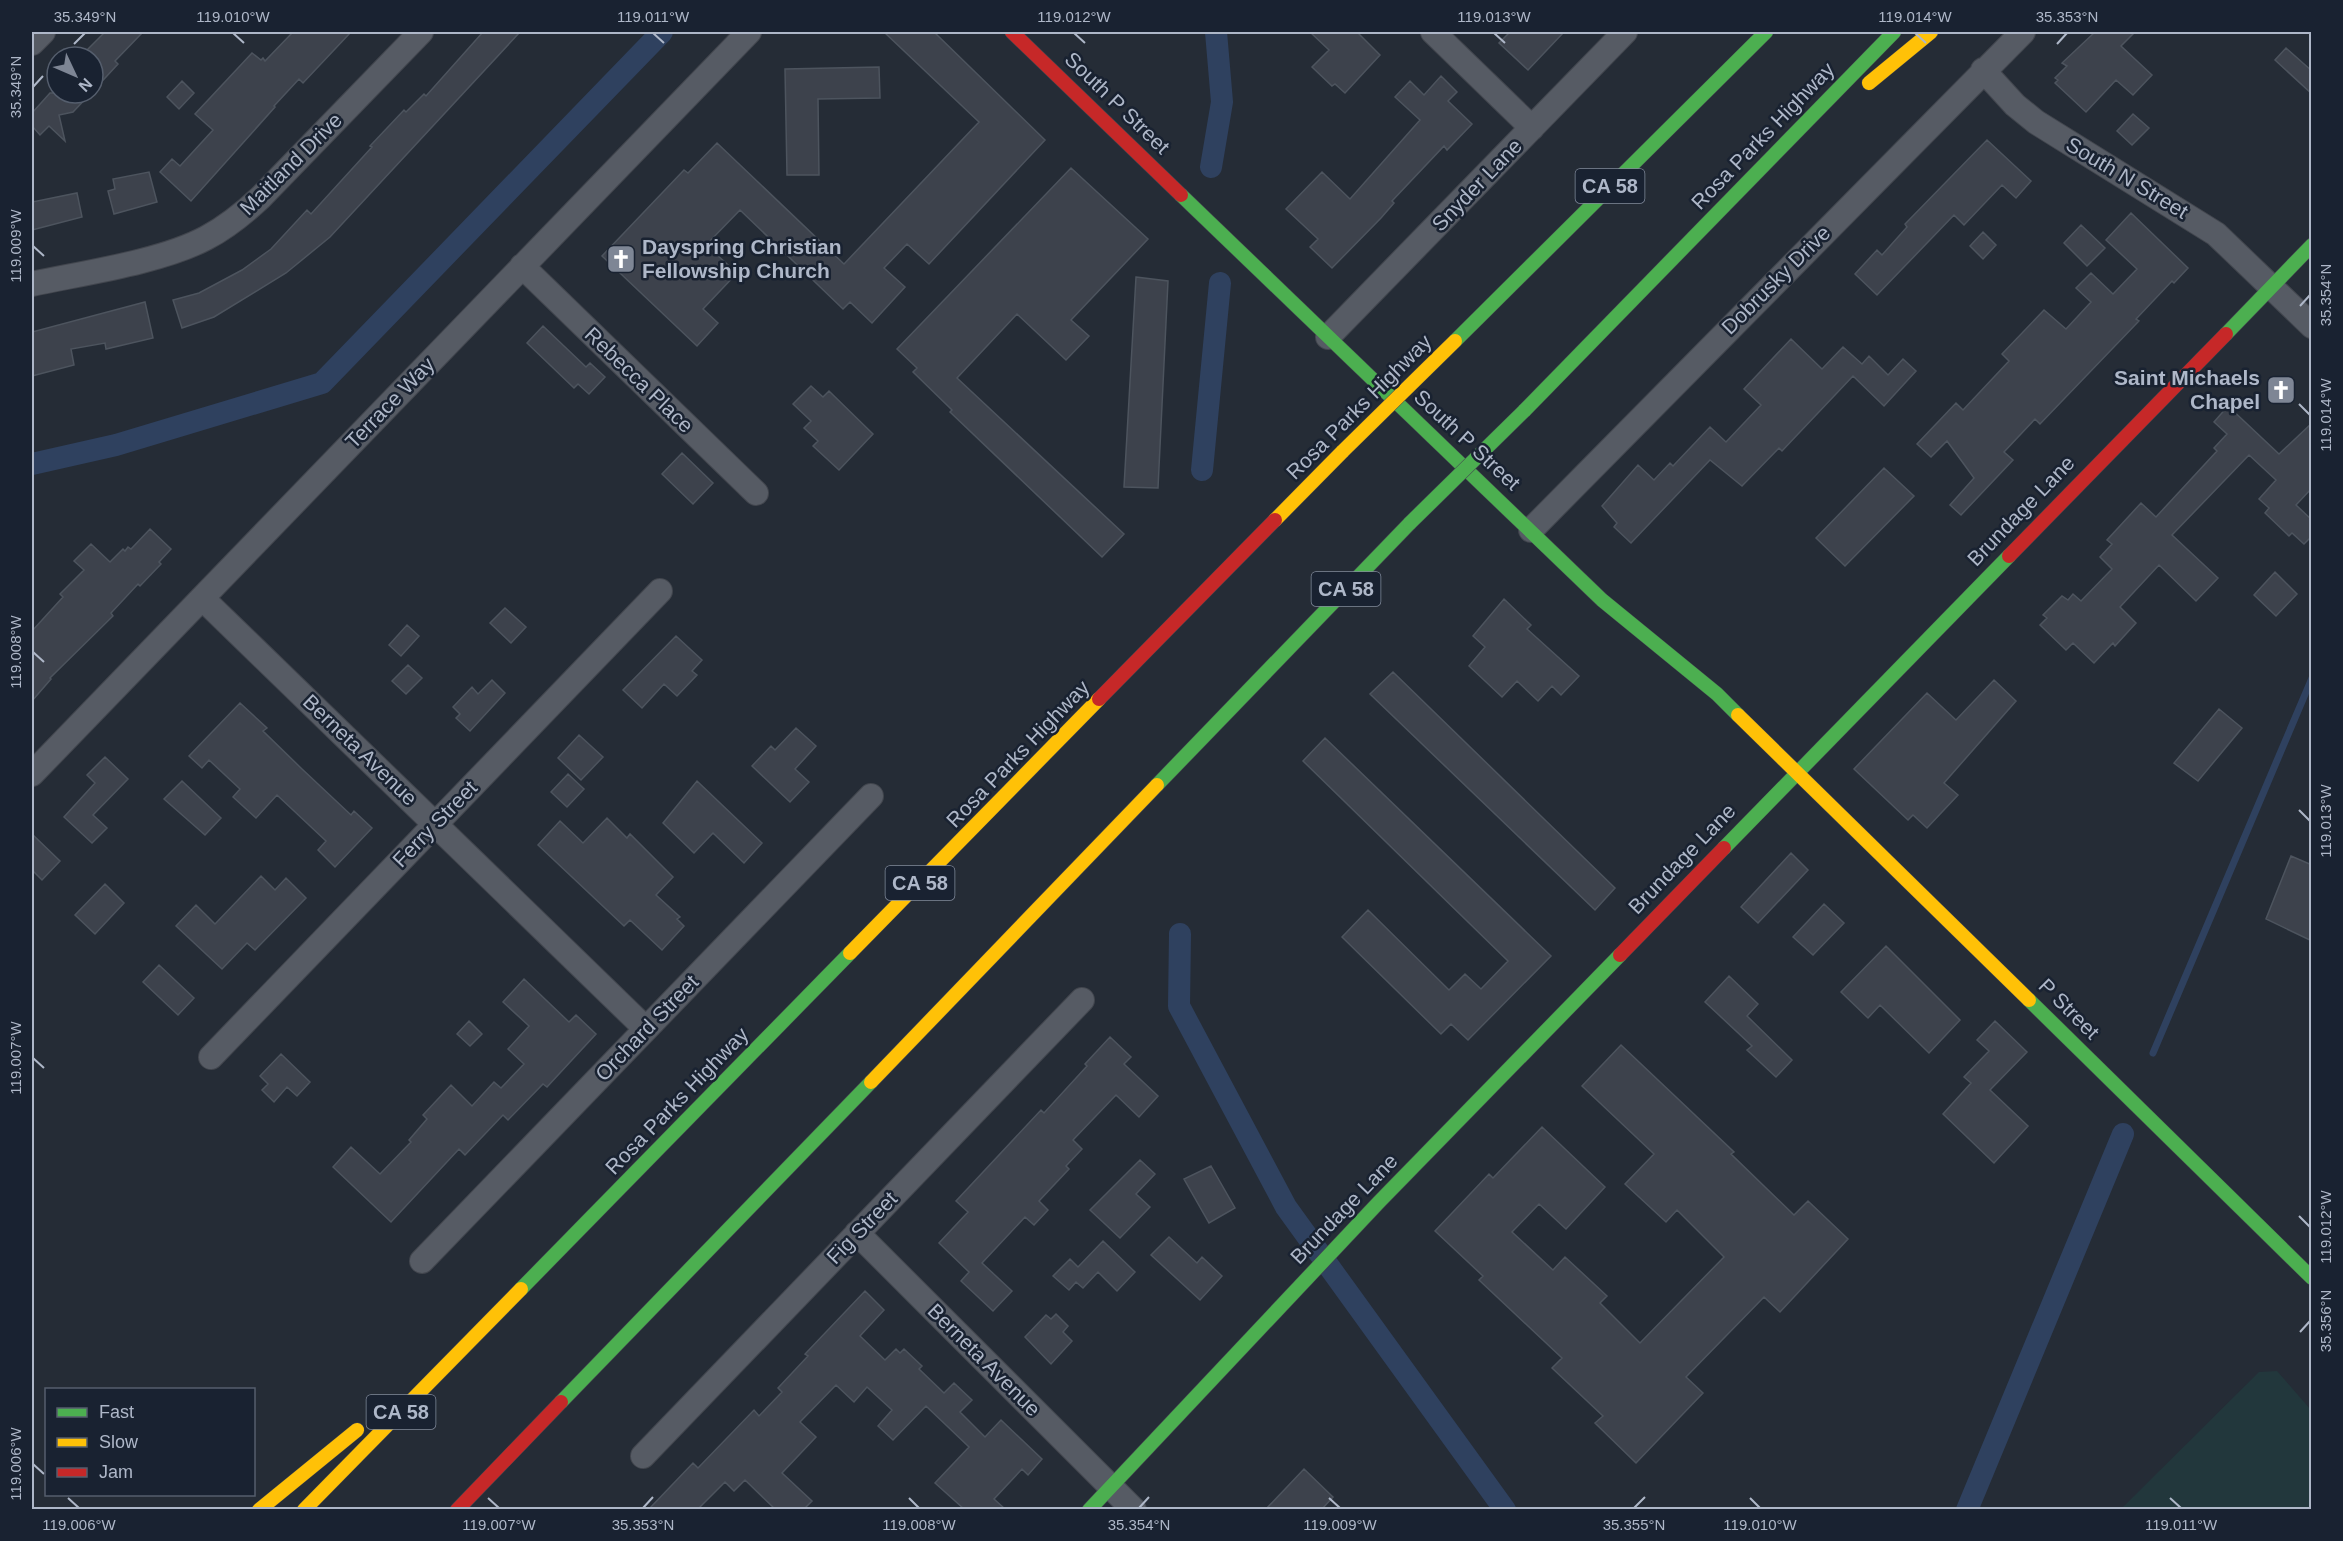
<svg xmlns="http://www.w3.org/2000/svg" width="2343" height="1541" viewBox="0 0 2343 1541" font-family="Arial,sans-serif">
  <style>
    .green { fill: #22373c }
    .lines { fill: none; stroke-linecap: round; stroke-linejoin: round }
    .stream { stroke: #2f415f; stroke-width: 7 }
    .canal { stroke: #2f415f; stroke-width: 22 }
    .building { fill: #3d424c; stroke: #4d545e; stroke-width: 1.5 }
    .street-casing { stroke: #42464e; stroke-width: 26 }
    .fast-casing { stroke: #42464e; stroke-width: 15 }
    .slow-casing { stroke: #42464e; stroke-width: 15 }
    .jam-casing { stroke: #42464e; stroke-width: 15 }
    .street { stroke: #565b64; stroke-width: 24 }
    .fast { stroke: #4caf50; stroke-width: 14 }
    .slow { stroke: #ffc107; stroke-width: 14 }
    .jam { stroke: #c62828; stroke-width: 14 }
    .fast-bridge-casing { stroke: #424851; stroke-width: 15; stroke-linecap: butt }
    .slow-bridge-casing { stroke: #424851; stroke-width: 15; stroke-linecap: butt }
    .fast-bridge { stroke: #4caf50; stroke-width: 14 }
    .slow-bridge { stroke: #ffc107; stroke-width: 14 }
    .ticks { fill: none; stroke: #aeb7c8; stroke-width: 2 }
    .labels { text-anchor: middle; stroke-width: 5; stroke-linejoin: round; paint-order: stroke }
    .shield { fill: #192231; stroke: #818a9b; stroke-width: 1.5 }
    .shield-label { font-size: 20px; font-weight: bold; fill: #aeb7c8 }
    .street-label { font-size: 21px; fill: #aeb7c8; stroke: #192231 }
    .poi-label { font-size: 21px; font-weight: bold; fill: #aeb7c8; stroke: #192231; text-anchor: start }
    .neatline { fill: none; stroke: #aeb7c8; stroke-width: 2 }
    .ticks-label { font-size: 15px; text-anchor: middle; fill: #aeb7c8 }
  </style>
  <rect width="100%" height="100%" fill="#252c36"/>
  <path class="green" d="M2277,1371L2311,1410V1509H2121L2259,1372Z"/>
  <g class="lines">
    <path class="stream" d="M2153,1053L2312,678"/>
    <path class="canal" d="M1211,167L1222,102L1216,32
      M32,464L116,445L322,383L662,32
      M1202,470L1220,283
      M1180,934L1179,1006L1286,1207L1505,1510
      M1967,1510L2123,1134"/>
  </g>
  <path class="building" d="M105,32H143L115,61L118,64L93,91V57H80Z
    M293,32H351L303,83L299,79L274,106L275,107L191,201L160,172L172,159L180,166L213,130L195,114L252,53L261,60L263,58L265,61Z
    M483,32H520L330,237L286,273L214,317L182,328L173,300L199,293L242,270L271,249L307,210L311,214L372,147L370,146L404,110L406,112L424,94L426,96Z
    M884,32H934L1045,140L929,264L907,244L884,268L905,287L872,323L850,302L843,309L740,210L706,245L737,273L703,309L718,323L697,346L602,256L684,170L688,173L717,143L844,264L979,122Z
    M1310,32H1357L1380,55L1345,93L1335,84L1332,86L1312,67L1329,50Z
    M1510,32H1564L1528,70L1499,43Z
    M2095,32H2135L2121,46L2152,75L2133,95L2116,80L2086,112L2055,83L2058,80L2055,78L2067,66L2062,63Z
    M2286,48L2312,71V94L2275,60Z
    M879,67L880,98L818,99L819,175H787L785,69Z
    M1441,76L1457,92L1448,101L1472,124L1447,150L1444,146L1392,201L1394,203L1381,218L1332,268L1310,247L1318,239L1286,209L1322,172L1350,199L1420,120L1395,97L1410,81L1424,95Z
    M182,81L194,93L179,109L167,97Z
    M50,93H91L73,112L59,115L65,141L49,126L40,135L32,126V113Z
    M2133,114L2149,128L2132,145L2117,131Z
    M1987,140L2031,181L2016,198L2002,185L1964,225L1954,215L1877,295L1855,274L1877,250L1882,255L1907,227L1905,224Z
    M1071,168L1148,239L1071,320L1089,336L1066,360L1017,314L957,378L1124,534L1102,557L950,412L952,410L913,372L917,368L897,349Z
    M149,172L157,202L114,214L108,191L115,189L113,179Z
    M77,193L82,217L32,230V202Z
    M2131,213L2188,268L2174,283L2172,281L2136,319L2139,321L2040,424L2035,419L2004,452L2013,460L1961,515L1950,505L1974,478L1947,441L1931,457L1917,444L1956,403L1963,410L2009,361L2002,354L2044,310L2066,329L2091,302L2076,288L2091,273L2113,294L2137,269L2106,240Z
    M2081,225L2105,248L2087,266L2064,243Z
    M1983,232L1996,245L1983,259L1970,246Z
    M1136,277L1168,281L1158,488L1124,487Z
    M145,302L153,338L106,349L105,343L71,349L74,365L32,376V332Z
    M543,326L586,367L590,363L605,377L589,394L578,384L574,388L527,343Z
    M1791,339L1822,369L1843,347L1862,364L1869,356L1888,375L1903,359L1916,371L1884,406L1853,376L1782,451L1779,448L1742,486L1710,460L1631,543L1614,527L1617,523L1602,506L1638,465L1654,480L1670,463L1673,466L1710,427L1726,442L1761,405L1744,389Z
    M811,386L823,397L829,391L873,434L839,470L813,446L818,441L804,428L811,421L793,404Z
    M2228,406L2279,454L2312,423V488L2296,505L2312,520V536L2304,544L2292,533L2289,536L2265,513L2269,508L2259,499L2276,480L2249,455L2172,535L2218,578L2196,601L2159,565L2120,607L2136,623L2115,646L2113,643L2094,663L2073,643L2066,650L2040,625L2047,618L2043,615L2062,596L2068,600L2073,594L2081,601L2112,569L2100,557L2112,544L2107,540L2141,503L2156,517L2217,451L2214,448L2227,434L2214,422Z
    M682,453L713,483L693,504L662,474Z
    M1884,468L1914,496L1845,566L1816,538Z
    M150,529L171,549L159,562L161,564L140,586L138,584L111,613L113,616L50,678L51,679L32,701V631L63,597L60,594L84,570L74,561L91,544L110,562L123,549L125,551L128,547L131,549Z
    M2275,572L2297,594L2276,616L2254,595Z
    M1504,599L1531,625L1527,629L1579,676L1561,695L1552,686L1538,701L1517,681L1502,697L1469,666L1485,647L1473,636Z
    M505,608L526,627L511,643L490,623Z
    M407,625L419,636L401,656L389,645Z
    M676,636L702,660L692,671L697,675L677,696L664,684L642,708L623,690Z
    M408,665L422,678L406,694L392,681Z
    M1393,672L1615,888L1595,910L1370,694Z
    M492,680L505,693L470,731L456,718L460,714L453,707L472,687L478,694Z
    M1994,680L2016,701L1944,783L1958,795L1927,828L1913,815L1908,820L1854,769L1927,693L1956,720Z
    M240,703L267,728L263,731L302,769L351,815L354,811L372,828L335,867L318,850L326,841L277,795L256,818L233,797L240,789L209,760L202,768L189,756Z
    M2219,709L2242,728L2198,781L2174,763Z
    M796,728L816,746L795,769L809,782L790,802L752,766L771,746L775,750Z
    M579,735L603,757L581,780L558,758Z
    M1325,738L1551,956L1468,1040L1451,1024L1441,1034L1342,937L1368,910L1449,990L1465,974L1481,989L1508,961L1303,761Z
    M105,757L128,779L93,815L107,828L92,843L64,817L95,783L87,775Z
    M568,774L584,789L567,807L551,792Z
    M182,781L221,818L205,835L164,799Z
    M697,781L762,843L744,863L713,833L694,853L663,823Z
    M607,818L627,838L630,834L673,877L656,895L680,917L677,919L684,926L662,950L630,920L624,926L538,845L560,821L583,843Z
    M32,834L60,861L42,880L32,870Z
    M1791,853L1808,870L1758,923L1741,907Z
    M2291,856L2312,865V941L2266,919Z
    M261,876L275,890L286,878L306,898L255,950L247,943L222,969L176,926L196,905L215,924Z
    M105,884L124,903L95,934L75,915Z
    M1824,904L1844,923L1813,955L1793,937Z
    M1886,946L1960,1020L1929,1053L1880,1005L1868,1018L1841,992Z
    M159,965L194,998L178,1015L143,982Z
    M1729,976L1758,1004L1747,1016L1792,1060L1776,1077L1747,1050L1752,1046L1705,1002Z
    M524,979L569,1022L576,1015L596,1034L547,1087L543,1084L508,1120L503,1115L465,1155L459,1149L391,1222L333,1167L351,1147L380,1174L411,1142L409,1140L427,1119L423,1115L451,1085L472,1106L494,1082L501,1088L524,1064L508,1049L529,1026L503,1002Z
    M469,1021L482,1034L470,1046L457,1034Z
    M1995,1021L2027,1052L1990,1090L2028,1126L1994,1163L1943,1114L1971,1083L1964,1077L1989,1051L1977,1040Z
    M1110,1037L1131,1057L1124,1064L1158,1096L1139,1117L1116,1095L1073,1140L1082,1149L1066,1166L1069,1169L1039,1201L1048,1210L1034,1225L1025,1217L982,1263L1012,1291L993,1311L961,1281L969,1272L939,1243L968,1212L956,1201L1041,1110L1044,1113L1087,1066L1085,1064Z
    M1621,1045L1734,1152L1731,1154L1794,1215L1808,1201L1848,1239L1780,1312L1764,1297L1686,1377L1703,1393L1636,1463L1595,1423L1603,1416L1552,1368L1562,1358L1479,1280L1483,1276L1435,1231L1489,1174L1493,1178L1542,1127L1605,1187L1566,1229L1539,1204L1512,1232L1553,1270L1565,1257L1607,1296L1600,1303L1640,1343L1724,1257L1677,1210L1666,1222L1625,1184L1654,1154L1582,1086Z
    M281,1054L310,1082L297,1096L287,1087L274,1102L262,1090L268,1084L260,1076Z
    M1140,1160L1155,1174L1136,1194L1150,1207L1120,1238L1090,1210Z
    M1211,1166L1235,1208L1209,1223L1184,1179Z
    M1169,1237L1197,1263L1202,1257L1222,1276L1200,1300L1151,1255Z
    M1103,1241L1135,1272L1117,1291L1098,1272L1083,1288L1076,1282L1069,1290L1053,1276L1070,1259L1078,1267Z
    M865,1291L884,1310L860,1336L885,1360L896,1349L900,1353L904,1349L922,1366L919,1369L944,1393L954,1383L972,1400L960,1412L985,1437L1001,1420L1042,1459L1028,1475L1022,1469L994,1499L1005,1509H964L935,1483L969,1447L926,1406L893,1440L878,1426L892,1410L867,1387L854,1402L836,1385L800,1422L816,1437L782,1473L812,1501L804,1509H775L745,1480L734,1491L725,1482L698,1509H649L693,1463L698,1468L754,1410L759,1416L782,1392L778,1388L808,1356L805,1354Z
    M1056,1314L1068,1326L1063,1332L1072,1341L1051,1364L1025,1337L1046,1315L1051,1319Z
    M1304,1469L1333,1497L1322,1509H1266Z"/>
  <g class="lines">
    <g class="street-casing">
      <path id="street" d="M1433,32L1532,128
        M32,43L43,32
        M1983,70L2015,105L2036,122L2216,234L2312,326
        M522,266L756,493
        M32,284C83,273 161,262 206,238C227,227 244,213 261,197L421,32
        M1328,337L1625,32
        M1531,530L2023,32
        M202,598L646,1029
        M32,774L749,32
        M211,1057L660,591
        M857,1233L1134,1510
        M422,1261L871,796
        M643,1456L1082,1000"/>
    </g>
    <g class="fast-casing">
      <path id="fast" d="M1181,195L1602,600L1717,694L1738,715
        M2226,334L2312,245
        M1455,341L1766,32
        M1524,411L1894,32
        M1157,785L1410,523
        M1724,848L2009,556
        M2029,1000L2312,1278
        M521,1289L850,953
        M561,1402L871,1082
        M1089,1510L1379,1202L1620,955"/>
    </g>
    <g class="slow-casing">
      <path id="slow" d="M1869,83L1931,32
        M1275,520L1343,451
        M1738,715L2029,1000
        M850,953L1099,699
        M871,1082L1157,785
        M259,1510L357,1430
        M304,1510L521,1289"/>
    </g>
    <g class="jam-casing">
      <path id="jam" d="M1012,32L1181,195
        M2009,556L2226,334
        M1099,699L1275,520
        M1620,955L1724,848
        M457,1510L561,1402"/>
    </g>
    <use href="#street" class="street"/>
    <use href="#fast" class="fast"/>
    <use href="#slow" class="slow"/>
    <use href="#jam" class="jam"/>
    <g class="fast-bridge-casing">
      <path id="fast-bridge" d="M1410,523L1524,411"/>
    </g>
    <g class="slow-bridge-casing">
      <path id="slow-bridge" d="M1343,451L1455,341"/>
    </g>
    <use href="#fast-bridge" class="fast-bridge"/>
    <use href="#slow-bridge" class="slow-bridge"/>
  </g>
  <path class="ticks" d="M233,33L244,43M653,33L664,43M1074,33L1085,43M1494,33L1505,43M1915,33L1926,43M74,44L85,33M2057,44L2067,33M33,87L43,76M33,246L44,256M2300,306L2310,295M2299,404L2310,415M33,652L44,662M2299,810L2310,821M33,1058L44,1068M2299,1216L2310,1227M2300,1332L2310,1321M33,1464L44,1474M68,1498L79,1508M488,1498L499,1508M909,1498L919,1508M1329,1498L1340,1508M1750,1498L1760,1508M2170,1498L2181,1508M643,1508L653,1497M1139,1508L1149,1497M1634,1508L1645,1497"/>
  <defs>
    <g id="church-square" transform="scale(1.5)"><rect x="-9" y="-9" width="18" height="18" rx="4" fill="#7e8695" stroke="#192231"/><path d="M-1.2-6h2.4v3.5h3.3v2.4h-3.3V6h-2.4V-.1h-3.3v-2.4h3.3Z" fill="#fff"/></g>
  </defs>
  <g fill-rule="evenodd">
    <use href="#church-square" x="621" y="259"/>
    <use href="#church-square" x="2281" y="390"/>
  </g>
  <g class="labels">
    <g class="shield">
      <rect x="1575.5" y="169" width="69" height="34" rx="4.5"/>
      <rect x="1311.5" y="572" width="69" height="34" rx="4.5"/>
      <rect x="885.5" y="866" width="69" height="34" rx="4.5"/>
      <rect x="366.5" y="1395" width="69" height="34" rx="4.5"/>
    </g>
    <g class="shield-label">
      <text x="1610" y="193">CA 58</text>
      <text x="1346" y="596">CA 58</text>
      <text x="920" y="890">CA 58</text>
      <text x="401" y="1419">CA 58</text>
    </g>
    <g class="street-label">
      <text transform="translate(1117 103) rotate(44)" y="7">South P Street</text>
      <text transform="translate(1763 136) rotate(-46)" y="7">Rosa Parks Highway</text>
      <text transform="translate(291 164) rotate(-45)" y="7">Maitland Drive</text>
      <text transform="translate(2127 178) rotate(31)" y="7">South N Street</text>
      <text transform="translate(1477 185) rotate(-46)" y="7">Snyder Lane</text>
      <text transform="translate(1776 280) rotate(-45)" y="7">Dobrusky Drive</text>
      <text transform="translate(639 380) rotate(44)" y="7">Rebecca Place</text>
      <text transform="translate(390 403) rotate(-46)" y="7">Terrace Way</text>
      <text transform="translate(1359 407) rotate(-45)" y="7">Rosa Parks Highway</text>
      <text transform="translate(1467 440) rotate(43)" y="7">South P Street</text>
      <text transform="translate(2021 511) rotate(-46)" y="7">Brundage Lane</text>
      <text transform="translate(360 750) rotate(44)" y="7">Berneta Avenue</text>
      <text transform="translate(1018 754) rotate(-46)" y="7">Rosa Parks Highway</text>
      <text transform="translate(435 824) rotate(-46)" y="7">Ferry Street</text>
      <text transform="translate(1682 859) rotate(-46)" y="7">Brundage Lane</text>
      <text transform="translate(2069 1009) rotate(45)" y="7">P Street</text>
      <text transform="translate(647 1028) rotate(-46)" y="7">Orchard Street</text>
      <text transform="translate(677 1101) rotate(-46)" y="7">Rosa Parks Highway</text>
      <text transform="translate(1344 1209) rotate(-46)" y="7">Brundage Lane</text>
      <text transform="translate(862 1228) rotate(-46)" y="7">Fig Street</text>
      <text transform="translate(984 1360) rotate(45)" y="7">Berneta Avenue</text>
    </g>
    <g class="poi-label">
      <text x="642" y="254">Dayspring Christian<tspan x="642" dy="24">Fellowship Church</tspan></text>
      <text x="2260" y="385" text-anchor="end">Saint Michaels<tspan x="2260" dy="24">Chapel</tspan></text>
    </g>
  </g>
  <rect width="2343" height="1541" fill="none" stroke="#192231" stroke-width="66"/>
  <rect x="45" y="1388" width="210" height="108" fill="#192231" stroke="#555e6d" stroke-width="1.5"/>
  <rect x="57" y="1408" width="30" height="9" fill="#4caf50" stroke="#555e6d" stroke-width="1.5"/>
  <text x="99" y="1418" font-size="18" fill="#aeb7c8">Fast</text>
  <rect x="57" y="1438" width="30" height="9" fill="#ffc107" stroke="#555e6d" stroke-width="1.5"/>
  <text x="99" y="1448" font-size="18" fill="#aeb7c8">Slow</text>
  <rect x="57" y="1468" width="30" height="9" fill="#c62828" stroke="#555e6d" stroke-width="1.5"/>
  <text x="99" y="1478" font-size="18" fill="#aeb7c8">Jam</text>
  <g transform="translate(75 75) rotate(134)"><circle r="28" fill="#192231" stroke="#555e6d" stroke-width="1.5"/>
  <path d="M0-4.5L10 22L0 15L-10 22Z" fill="#7e8695"/>
  <text y="-9" font-size="16" font-weight="bold" text-anchor="middle" fill="#aeb7c8">N</text>
  </g>
  <rect x="33" y="33" width="2277" height="1475" class="neatline"/>
  <g class="ticks-label">
    <text x="85" y="22">35.349°N</text>
    <text x="233" y="22">119.010°W</text>
    <text x="653" y="22">119.011°W</text>
    <text x="1074" y="22">119.012°W</text>
    <text x="1494" y="22">119.013°W</text>
    <text x="1915" y="22">119.014°W</text>
    <text x="2067" y="22">35.353°N</text>
    <text transform="translate(16 87) rotate(-90)" y="5">35.349°N</text>
    <text transform="translate(16 246) rotate(-90)" y="5">119.009°W</text>
    <text transform="translate(2326 295) rotate(-90)" y="5">35.354°N</text>
    <text transform="translate(2326 415) rotate(-90)" y="5">119.014°W</text>
    <text transform="translate(16 652) rotate(-90)" y="5">119.008°W</text>
    <text transform="translate(2326 821) rotate(-90)" y="5">119.013°W</text>
    <text transform="translate(16 1058) rotate(-90)" y="5">119.007°W</text>
    <text transform="translate(2326 1227) rotate(-90)" y="5">119.012°W</text>
    <text transform="translate(2326 1321) rotate(-90)" y="5">35.356°N</text>
    <text transform="translate(16 1464) rotate(-90)" y="5">119.006°W</text>
    <text x="79" y="1530">119.006°W</text>
    <text x="499" y="1530">119.007°W</text>
    <text x="643" y="1530">35.353°N</text>
    <text x="919" y="1530">119.008°W</text>
    <text x="1139" y="1530">35.354°N</text>
    <text x="1340" y="1530">119.009°W</text>
    <text x="1634" y="1530">35.355°N</text>
    <text x="1760" y="1530">119.010°W</text>
    <text x="2181" y="1530">119.011°W</text>
  </g>
</svg>
